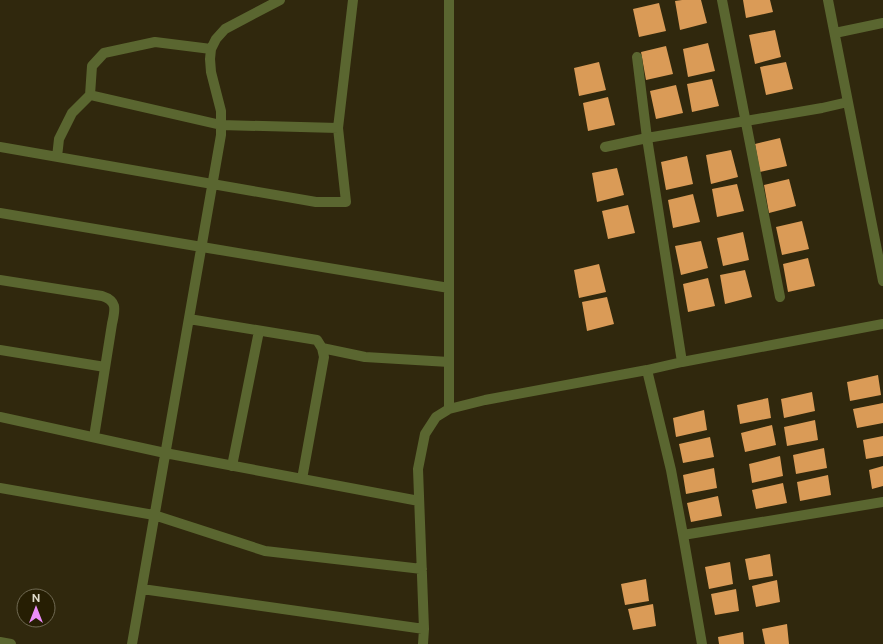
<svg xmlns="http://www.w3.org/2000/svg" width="883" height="644" viewBox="0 0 883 644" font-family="'Public Sans',sans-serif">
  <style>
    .building { fill: #da9b57 }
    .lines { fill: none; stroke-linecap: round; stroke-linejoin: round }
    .minor { stroke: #5a6630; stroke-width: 10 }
  </style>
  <rect width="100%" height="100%" fill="#30280d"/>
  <path class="building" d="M682,0H701L707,23L680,30L675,1Z
    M743,0H770L773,12L746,18Z
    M659,3L666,31L639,37L633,9Z
    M775,30L781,57L755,64L749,35Z
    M708,43L715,71L688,77L683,49Z
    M666,46L673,74L646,80L641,52Z
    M599,62L606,90L579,96L574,68Z
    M786,62L793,89L766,95L760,67Z
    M712,79L719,106L692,112L687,84Z
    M676,85L683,113L656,119L650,91Z
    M608,97L615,125L588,131L583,103Z
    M780,138L787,166L760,172L755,144Z
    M731,150L738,177L711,184L706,155Z
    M687,156L693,184L666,190L661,162Z
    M617,168L624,195L597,202L592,173Z
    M789,179L796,206L769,213L764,185Z
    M737,184L744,211L717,217L712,189Z
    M693,194L700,222L673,228L668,200Z
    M628,205L635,233L608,239L602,211Z
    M802,221L809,249L782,255L776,227Z
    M743,232L749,260L723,266L717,238Z
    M701,241L708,268L681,275L675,246Z
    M808,258L815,286L788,292L783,264Z
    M599,264L606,292L579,298L574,270Z
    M745,270L752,297L725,304L720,275Z
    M708,278L715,306L688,312L683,284Z
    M607,297L614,324L587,331L582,302Z
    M878,375L881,395L850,401L847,382Z
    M812,392L815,411L784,418L781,399Z
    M768,398L771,418L740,424L737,405Z
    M883,403V423L857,428L853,409Z
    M704,410L707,430L676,437L673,418Z
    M815,420L818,440L787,446L784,427Z
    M772,425L776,445L745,452L741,433Z
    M883,436V456L866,459L863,440Z
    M710,437L714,457L683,463L679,444Z
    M824,448L827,468L796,474L793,455Z
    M780,456L783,476L752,483L749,464Z
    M883,466V486L872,489L869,470Z
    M714,468L717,488L686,494L683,475Z
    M828,475L831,495L800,501L797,482Z
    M783,483L787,503L756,509L752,490Z
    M718,496L722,516L691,522L687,503Z
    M770,554L773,576L749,580L745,559Z
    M730,562L733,584L709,589L705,567Z
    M646,579L649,601L625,605L621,584Z
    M777,580L780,602L756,607L752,586Z
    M736,589L739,611L715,615L711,594Z
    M653,604L656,626L633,630L628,609Z
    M787,624L789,644H765L762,629Z
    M743,632L744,644H719L718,637Z"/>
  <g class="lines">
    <path class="minor" d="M449,0V409
      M722,0L780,297
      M828,0L883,281
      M835,33L883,23
      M637,57L647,138L682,362
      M90,95L221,125L338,128
      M0,147L316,202H346L338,128L353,0
      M605,147L647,138L822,108L848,102
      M57,157L59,139L72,113L90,95L92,66L104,53L155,42L211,49
      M0,213L202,247L449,288
      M0,280L102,296C118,301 115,310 112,324L94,437
      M189,319L317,340L322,348L324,357L302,479
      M322,348L365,357L449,362
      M0,350L105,367
      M647,370L671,470L683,535L702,644
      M0,417L165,453L419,501
      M232,466L259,331
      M0,488L154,515L265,551L422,569
      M683,535L883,502
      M142,589L424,629
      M0,642L11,644
      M132,644L221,135V111L211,72L210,59L211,49L216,39L225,29L280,0
      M423,644L424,629L418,469L425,434L436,417L449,409L485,400L647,370L682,362L883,324"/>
  </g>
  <g transform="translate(36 608)"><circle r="19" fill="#261e03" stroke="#706a53"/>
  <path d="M0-3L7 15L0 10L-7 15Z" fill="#eb8dfb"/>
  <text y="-6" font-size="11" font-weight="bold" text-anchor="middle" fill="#dfdbcb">N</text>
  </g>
</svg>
